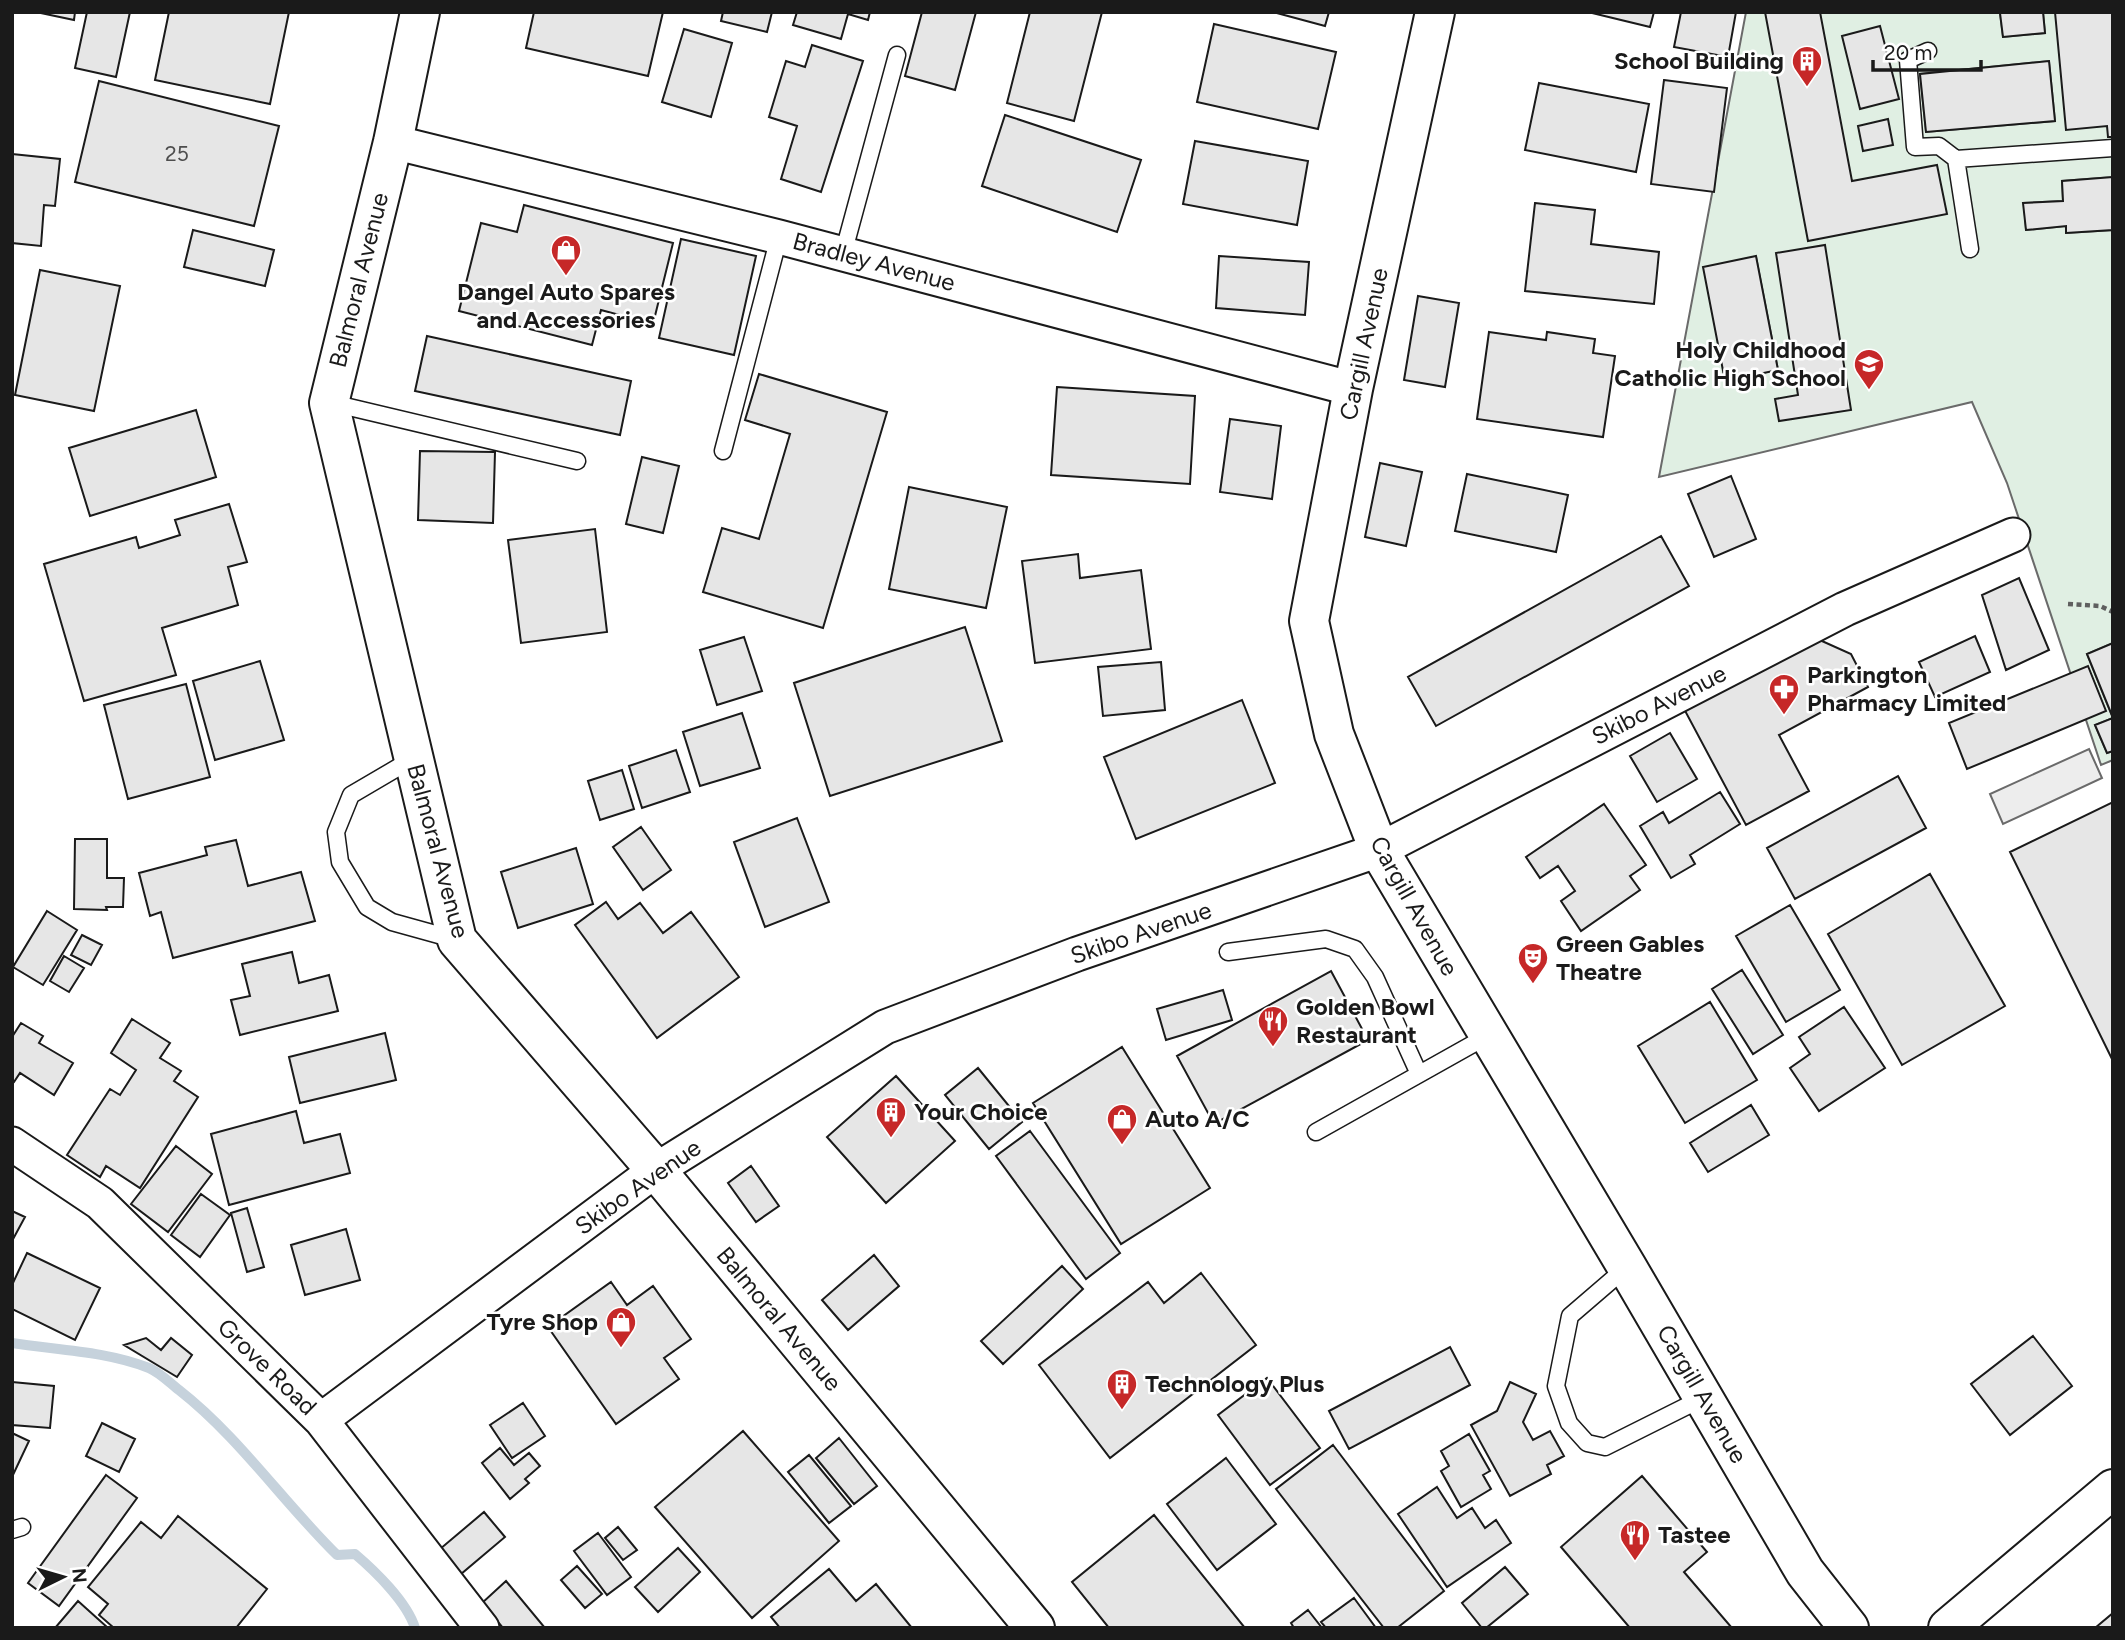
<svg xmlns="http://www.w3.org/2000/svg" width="2125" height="1640" viewBox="0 0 2125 1640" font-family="Figtree,sans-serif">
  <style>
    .green { fill: #e0efe3; stroke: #6a6a6a; stroke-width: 2; fill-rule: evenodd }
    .parking { fill: #ededed; stroke: #6a6a6a; stroke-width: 2 }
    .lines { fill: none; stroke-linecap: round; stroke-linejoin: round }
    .stream { stroke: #c6d2dc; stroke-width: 10 }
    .building { fill: #e6e6e6; stroke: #1a1a1a; stroke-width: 2 }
    .service-casing { stroke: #1a1a1a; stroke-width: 19 }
    .minor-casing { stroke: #1a1a1a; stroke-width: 37 }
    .secondary-casing { stroke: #1a1a1a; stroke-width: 42 }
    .primary-casing { stroke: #1a1a1a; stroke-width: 42 }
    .path { stroke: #5f5f5f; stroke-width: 4.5; stroke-dasharray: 5 3.5; stroke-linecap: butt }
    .service { stroke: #fff; stroke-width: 16 }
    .minor { stroke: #fff; stroke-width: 33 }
    .secondary { stroke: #fff; stroke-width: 38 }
    .primary { stroke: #fff; stroke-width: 38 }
    .labels { text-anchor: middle; stroke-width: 5; stroke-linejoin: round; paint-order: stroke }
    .number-label { font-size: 21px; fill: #4d4d4d }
    .poi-label { font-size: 24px; font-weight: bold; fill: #1a1a1a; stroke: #fff; text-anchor: start }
    .street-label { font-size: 24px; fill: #1a1a1a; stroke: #fff }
  </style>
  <rect width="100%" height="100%" fill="#fff"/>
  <path class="green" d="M1746,12H2004L2000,13L2003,37L2045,33L2043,12H2113V177L2062,181L2063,201L2024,203L2026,230L2066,226L2067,233L2113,230V643L2087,654L2113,718L2095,725L2107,753L2113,751V760L2101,765L2007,483L1972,402L1659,477ZM2049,61L2055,121L1926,132L1920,74ZM1756,257L1778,370L1725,380Z"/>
  <path class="parking" d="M2089,749L2102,778L2003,824L1990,794Z"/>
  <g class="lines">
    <path class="stream" d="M12,1343C57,1350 106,1351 149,1368C159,1372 170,1383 179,1390C239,1437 283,1502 337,1555L355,1554C375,1571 407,1602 415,1628"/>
  </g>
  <path class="building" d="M36,12H75L74,20Z
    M87,12H130L116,77L75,68Z
    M169,12H289L270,104L155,80Z
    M534,12H663L648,76L526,48Z
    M723,12H772L767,32L721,21Z
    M797,12H870L868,20L848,14L841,39L793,25Z
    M922,12H976L955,90L905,76Z
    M1030,12H1102L1074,121L1007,103Z
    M1273,12H1329L1325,26Z
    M1588,12H1654L1650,27Z
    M1681,12H1736L1728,57L1674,47Z
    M1765,12H1820L1852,181L1937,165L1947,214L1808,241Z
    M2043,12L2045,33L2003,37L2000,13Z
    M2055,12H2113V137H2108L2107,126L2066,130Z
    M1214,24L1336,52L1318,129L1197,102Z
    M1880,26L1899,99L1860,109L1842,36Z
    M684,29L732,43L711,117L662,102Z
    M812,45L863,61L821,192L781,179L797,126L769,117L786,61L805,67Z
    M2049,61L2055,121L1926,132L1920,74Z
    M1664,80L1727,88L1714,192L1651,184Z
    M99,81L279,126L254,226L75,182Z
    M1539,83L1649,104L1636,172L1525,150Z
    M1005,115L1141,160L1117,232L982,186Z
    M1888,119L1893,145L1863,151L1858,126Z
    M1195,141L1308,161L1297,225L1183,204Z
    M12,154L60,159L55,206L44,205L41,246L12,243Z
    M2113,177V230L2066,233V226L2026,230L2023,203L2063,201L2062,181Z
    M1535,203L1595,210L1591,244L1659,252L1654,304L1525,291Z
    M524,205L673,243L653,324L601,310L592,345L459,311L481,223L517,232Z
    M193,230L274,250L265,286L184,267Z
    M681,239L756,256L734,355L659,338Z
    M1825,245L1851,410L1779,421L1775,399L1798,395L1776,253Z
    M1219,256L1309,262L1305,315L1216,308Z
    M1756,256L1778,370L1725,381L1703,267Z
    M40,270L120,286L94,411L15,395Z
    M1418,296L1459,303L1445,387L1404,380Z
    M1489,332L1546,340L1547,332L1595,339L1593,353L1615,356L1603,437L1477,419Z
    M427,336L631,381L620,435L415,391Z
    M759,374L887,412L823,628L703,592L722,528L759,539L790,434L745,420Z
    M1057,387L1195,396L1190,484L1051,475Z
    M196,410L216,477L90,516L69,448Z
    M1230,419L1281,426L1272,499L1220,492Z
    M420,451L495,452L493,523L418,520Z
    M642,457L679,466L663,533L626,524Z
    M1380,463L1422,472L1406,546L1365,537Z
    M1467,474L1568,495L1556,552L1455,531Z
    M1731,476L1756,539L1714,557L1688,494Z
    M909,487L1007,507L986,608L889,589Z
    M229,504L247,562L228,567L238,605L162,628L176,675L84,701L44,564L136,537L139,548L180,535L175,520Z
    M595,529L607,632L521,643L508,540Z
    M1661,536L1689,586L1436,726L1408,677Z
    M1078,554L1080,578L1141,570L1151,649L1035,663L1022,561Z
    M2019,578L2049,650L2006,670L1982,595Z
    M965,627L1002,741L830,796L794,683Z
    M1975,636L1990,672L1935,697L1919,662Z
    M744,637L762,691L717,705L700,650Z
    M1813,637L1851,654L1868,687L1779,735L1809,791L1746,825L1683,707Z
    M2113,643V751L2107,753L2095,725L2113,718L2087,654Z
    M260,661L284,740L215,760L193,681Z
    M1161,662L1165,710L1103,716L1098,667Z
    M2088,666L2106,711L1967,769L1949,723Z
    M186,684L210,777L128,799L104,705Z
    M1242,700L1275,783L1136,839L1104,757Z
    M742,713L760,768L700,786L683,732Z
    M1670,733L1697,779L1657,802L1630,756Z
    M676,750L690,792L642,808L629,766Z
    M622,770L634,809L600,820L588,781Z
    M1898,776L1926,828L1795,899L1767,848Z
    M1720,792L1740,824L1690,855L1695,864L1671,878L1640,826L1663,812L1669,823Z
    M2113,802V1061L2010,852Z
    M1604,804L1646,865L1630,876L1640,890L1581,931L1561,901L1575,891L1558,866L1540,878L1526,857Z
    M797,818L829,902L765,927L734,842Z
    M641,827L671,870L643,890L613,847Z
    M75,839H107V878H124L123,907H106L107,910L74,909Z
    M236,840L248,886L301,872L315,921L173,958L161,912L150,916L139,873L207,855L205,847Z
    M576,848L593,904L518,928L501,872Z
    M1930,874L2005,1006L1902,1065L1828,934Z
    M606,902L618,919L640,903L663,933L691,912L739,977L657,1038L575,925Z
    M1790,905L1840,990L1786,1022L1736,936Z
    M47,911L77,930L43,985L13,967Z
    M82,935L102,945L91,965L71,955Z
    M292,952L299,983L329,975L338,1011L240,1035L231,1000L250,996L242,964Z
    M64,956L84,968L69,992L50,981Z
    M1742,970L1783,1035L1753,1054L1712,989Z
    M1331,971L1368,1040L1214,1124L1177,1056Z
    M1223,990L1232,1020L1166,1040L1157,1009Z
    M1710,1002L1757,1080L1685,1123L1638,1046Z
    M1844,1007L1885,1068L1819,1111L1790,1068L1810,1054L1799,1037Z
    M132,1019L170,1043L160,1058L181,1071L174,1081L198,1097L140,1188L106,1166L100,1177L67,1155L110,1089L120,1095L136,1070L111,1053Z
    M21,1023L43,1036L39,1043L73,1063L54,1095L20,1073L14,1082L12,1081V1037Z
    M385,1033L396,1080L300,1103L289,1057Z
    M1122,1047L1210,1188L1121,1244L1033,1103Z
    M978,1068L1022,1122L989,1149L945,1095Z
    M896,1076L955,1141L886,1203L827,1137Z
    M1751,1105L1769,1135L1708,1172L1690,1143Z
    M296,1111L304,1143L340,1134L350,1173L229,1205L211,1134Z
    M1030,1131L1120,1253L1086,1279L996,1156Z
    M176,1146L212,1174L168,1232L131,1204Z
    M751,1166L779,1206L756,1222L728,1183Z
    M201,1194L230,1215L200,1257L171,1235Z
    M247,1208L264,1267L247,1272L231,1213Z
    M12,1211L25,1217L12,1241Z
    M346,1229L360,1280L305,1295L291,1245Z
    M27,1253L100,1288L75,1340L12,1309V1285Z
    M874,1255L899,1286L848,1330L822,1300Z
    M1062,1266L1083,1289L1003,1364L981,1341Z
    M1201,1273L1256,1345L1110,1458L1039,1365L1148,1282L1164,1303Z
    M611,1282L627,1305L653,1286L691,1339L664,1358L679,1379L616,1424L548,1327Z
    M2033,1336L2072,1386L2010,1435L1971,1384Z
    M146,1338L161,1350L171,1338L192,1355L177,1377L124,1345Z
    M1450,1347L1470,1385L1349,1449L1329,1411Z
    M1267,1378L1320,1448L1270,1485L1218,1415Z
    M12,1382L54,1386L50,1428L12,1425Z
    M1510,1382L1536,1394L1523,1422L1533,1440L1550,1431L1564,1456L1547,1465L1551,1474L1510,1496L1471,1425L1497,1411Z
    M523,1403L545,1436L512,1458L490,1425Z
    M102,1423L135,1439L119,1472L86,1456Z
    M743,1431L839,1541L752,1618L655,1507Z
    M12,1433L29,1441L12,1477Z
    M1469,1434L1490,1471L1483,1475L1491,1489L1461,1507L1441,1471L1449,1466L1441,1451Z
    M839,1438L877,1486L854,1504L816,1458Z
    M1333,1445L1444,1591L1397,1628H1384L1276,1489Z
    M500,1448L514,1465L529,1453L540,1466L525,1479L529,1483L510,1499L482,1463Z
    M809,1455L851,1506L829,1523L788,1472Z
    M1226,1458L1276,1524L1217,1570L1167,1504Z
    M106,1475L137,1498L59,1606L28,1583Z
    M1642,1476L1707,1552L1684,1572L1732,1628H1630L1561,1547Z
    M1437,1487L1457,1518L1472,1508L1485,1528L1496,1520L1511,1543L1447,1587L1398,1514Z
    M484,1512L505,1537L461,1574L440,1549Z
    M1154,1515L1245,1628H1109L1072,1582Z
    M178,1516L267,1589L236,1628H114L99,1615L108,1604L88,1587L141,1522L161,1538Z
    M618,1527L637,1550L623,1560L605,1538Z
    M598,1533L631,1577L607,1595L574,1551Z
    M678,1548L700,1572L658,1612L635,1587Z
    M577,1566L602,1594L585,1608L561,1580Z
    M1505,1567L1528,1594L1486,1628H1482L1462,1603Z
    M829,1569L856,1601L876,1584L912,1628H780L771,1617Z
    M506,1581L545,1628H503L482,1603Z
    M1354,1598L1376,1628H1326L1321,1622Z
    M78,1601L108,1628H55Z
    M1308,1610L1322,1628H1294L1291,1623Z
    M2113,1613V1628H2095Z"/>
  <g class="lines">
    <g class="service-casing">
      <path id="service" d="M1928,51L1908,60L1915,147L1939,146L1956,159
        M1970,249L1956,159L2113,148
        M843,254L897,55
        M332,403L577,461
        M723,451L779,237
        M414,758L351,795L336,832L340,862L367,907L392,922L457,940
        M1228,952L1326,939L1355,949L1375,977L1419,1074
        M1316,1132L1489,1035
        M1627,1267L1570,1316L1556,1386L1569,1423L1587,1443L1605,1447L1703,1398
        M12,1530L22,1527"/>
    </g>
    <g class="minor-casing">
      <path id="minor" d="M393,142L779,237L1353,389
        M12,1144L100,1203L321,1420L482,1628
        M321,1420L656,1170L885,1027L1077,954L1379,850L1845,609L2013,535"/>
    </g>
    <g class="secondary-casing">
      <path id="secondary" d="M1435,12L1353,389L1309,621L1334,734L1379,850L1627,1267L1805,1572L1849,1628"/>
    </g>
    <g class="primary-casing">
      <path id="primary" d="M420,12L393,142L329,403L457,940L656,1170L1035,1628
        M1948,1628L2113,1489"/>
    </g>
    <path class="path" d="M2068,604L2100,606L2113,612"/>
    <use href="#service" class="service"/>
    <use href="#minor" class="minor"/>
    <use href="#secondary" class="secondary"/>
    <use href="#primary" class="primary"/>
  </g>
  <defs>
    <g id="building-pin" transform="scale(1.575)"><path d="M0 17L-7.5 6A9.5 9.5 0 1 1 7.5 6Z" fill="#c62828" stroke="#fff"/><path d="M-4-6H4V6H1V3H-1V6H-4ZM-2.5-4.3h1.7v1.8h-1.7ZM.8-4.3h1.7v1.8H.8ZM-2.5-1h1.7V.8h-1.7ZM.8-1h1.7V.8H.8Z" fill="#fff"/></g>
    <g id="shop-pin" transform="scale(1.575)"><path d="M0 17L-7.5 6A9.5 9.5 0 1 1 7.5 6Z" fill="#c62828" stroke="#fff"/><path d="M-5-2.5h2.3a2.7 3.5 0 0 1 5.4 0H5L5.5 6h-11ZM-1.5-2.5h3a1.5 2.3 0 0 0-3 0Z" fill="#fff"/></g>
    <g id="school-pin" transform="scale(1.575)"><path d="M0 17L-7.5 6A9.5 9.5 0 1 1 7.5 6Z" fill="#c62828" stroke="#fff"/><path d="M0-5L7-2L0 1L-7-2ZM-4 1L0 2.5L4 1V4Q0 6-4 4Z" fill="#fff"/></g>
    <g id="pharmacy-pin" transform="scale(1.575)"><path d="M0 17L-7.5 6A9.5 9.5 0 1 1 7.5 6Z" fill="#c62828" stroke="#fff"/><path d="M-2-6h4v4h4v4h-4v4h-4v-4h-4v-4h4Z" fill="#fff"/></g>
    <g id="theatre-pin" transform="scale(1.575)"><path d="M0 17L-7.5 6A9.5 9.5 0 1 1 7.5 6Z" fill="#c62828" stroke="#fff"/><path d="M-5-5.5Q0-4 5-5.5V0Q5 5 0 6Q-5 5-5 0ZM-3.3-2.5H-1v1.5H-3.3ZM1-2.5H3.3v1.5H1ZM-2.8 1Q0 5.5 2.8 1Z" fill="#fff"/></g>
    <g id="restaurant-pin" transform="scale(1.575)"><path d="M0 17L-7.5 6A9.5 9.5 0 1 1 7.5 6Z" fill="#c62828" stroke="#fff"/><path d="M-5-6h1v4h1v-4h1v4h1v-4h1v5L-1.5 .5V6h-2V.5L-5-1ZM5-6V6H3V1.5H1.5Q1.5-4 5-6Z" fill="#fff"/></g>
  </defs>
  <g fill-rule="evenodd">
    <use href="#building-pin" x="1807" y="61"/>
    <use href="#shop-pin" x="566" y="250"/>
    <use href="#school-pin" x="1869" y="364"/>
    <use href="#pharmacy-pin" x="1784" y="689"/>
    <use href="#theatre-pin" x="1533" y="958"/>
    <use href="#restaurant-pin" x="1273" y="1021"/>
    <use href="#building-pin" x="891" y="1112"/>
    <use href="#shop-pin" x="1122" y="1119"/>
    <use href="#shop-pin" x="621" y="1322"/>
    <use href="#building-pin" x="1122" y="1384"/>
    <use href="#restaurant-pin" x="1635" y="1535"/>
  </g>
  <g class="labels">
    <g class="number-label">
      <text x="177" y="161">25</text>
    </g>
    <g class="poi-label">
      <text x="1784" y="69" text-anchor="end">School Building</text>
      <text x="566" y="300" text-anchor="middle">Dangel Auto Spares<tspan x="566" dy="28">and Accessories</tspan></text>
      <text x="1846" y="358" text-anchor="end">Holy Childhood<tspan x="1846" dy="28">Catholic High School</tspan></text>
      <text x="1807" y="683">Parkington<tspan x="1807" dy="28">Pharmacy Limited</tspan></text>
      <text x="1556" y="952">Green Gables<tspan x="1556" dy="28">Theatre</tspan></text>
      <text x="1296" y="1015">Golden Bowl<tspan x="1296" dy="28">Restaurant</tspan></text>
      <text x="914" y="1120">Your Choice</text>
      <text x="1145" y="1127">Auto A/C</text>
      <text x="598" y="1330" text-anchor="end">Tyre Shop</text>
      <text x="1145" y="1392">Technology Plus</text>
      <text x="1658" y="1543">Tastee</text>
    </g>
    <g class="street-label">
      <text transform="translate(874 262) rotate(15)" y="8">Bradley Avenue</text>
      <text transform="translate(359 280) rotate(-76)" y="8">Balmoral Avenue</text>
      <text transform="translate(1364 344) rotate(-78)" y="8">Cargill Avenue</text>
      <text transform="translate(1659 705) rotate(-27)" y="8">Skibo Avenue</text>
      <text transform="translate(438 851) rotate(75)" y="8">Balmoral Avenue</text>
      <text transform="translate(1414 906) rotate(61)" y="8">Cargill Avenue</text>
      <text transform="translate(1141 933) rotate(-19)" y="8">Skibo Avenue</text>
      <text transform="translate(638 1187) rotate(-35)" y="8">Skibo Avenue</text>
      <text transform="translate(779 1319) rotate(50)" y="8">Balmoral Avenue</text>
      <text transform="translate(267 1367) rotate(44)" y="8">Grove Road</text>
      <text transform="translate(1702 1394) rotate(60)" y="8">Cargill Avenue</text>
    </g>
  </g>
  <rect width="2125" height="1640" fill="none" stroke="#1a1a1a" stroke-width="28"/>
  <g transform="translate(63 1577) rotate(85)" stroke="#ffffff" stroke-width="5" paint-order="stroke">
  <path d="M0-5L12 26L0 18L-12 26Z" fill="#1a1a1a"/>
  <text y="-10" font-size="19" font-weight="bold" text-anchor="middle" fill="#1a1a1a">N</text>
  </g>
  <path d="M1873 60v10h108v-10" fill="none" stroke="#1a1a1a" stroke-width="3.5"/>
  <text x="1884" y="60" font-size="21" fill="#1a1a1a" stroke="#ffffff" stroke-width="5" paint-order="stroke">20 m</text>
</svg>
